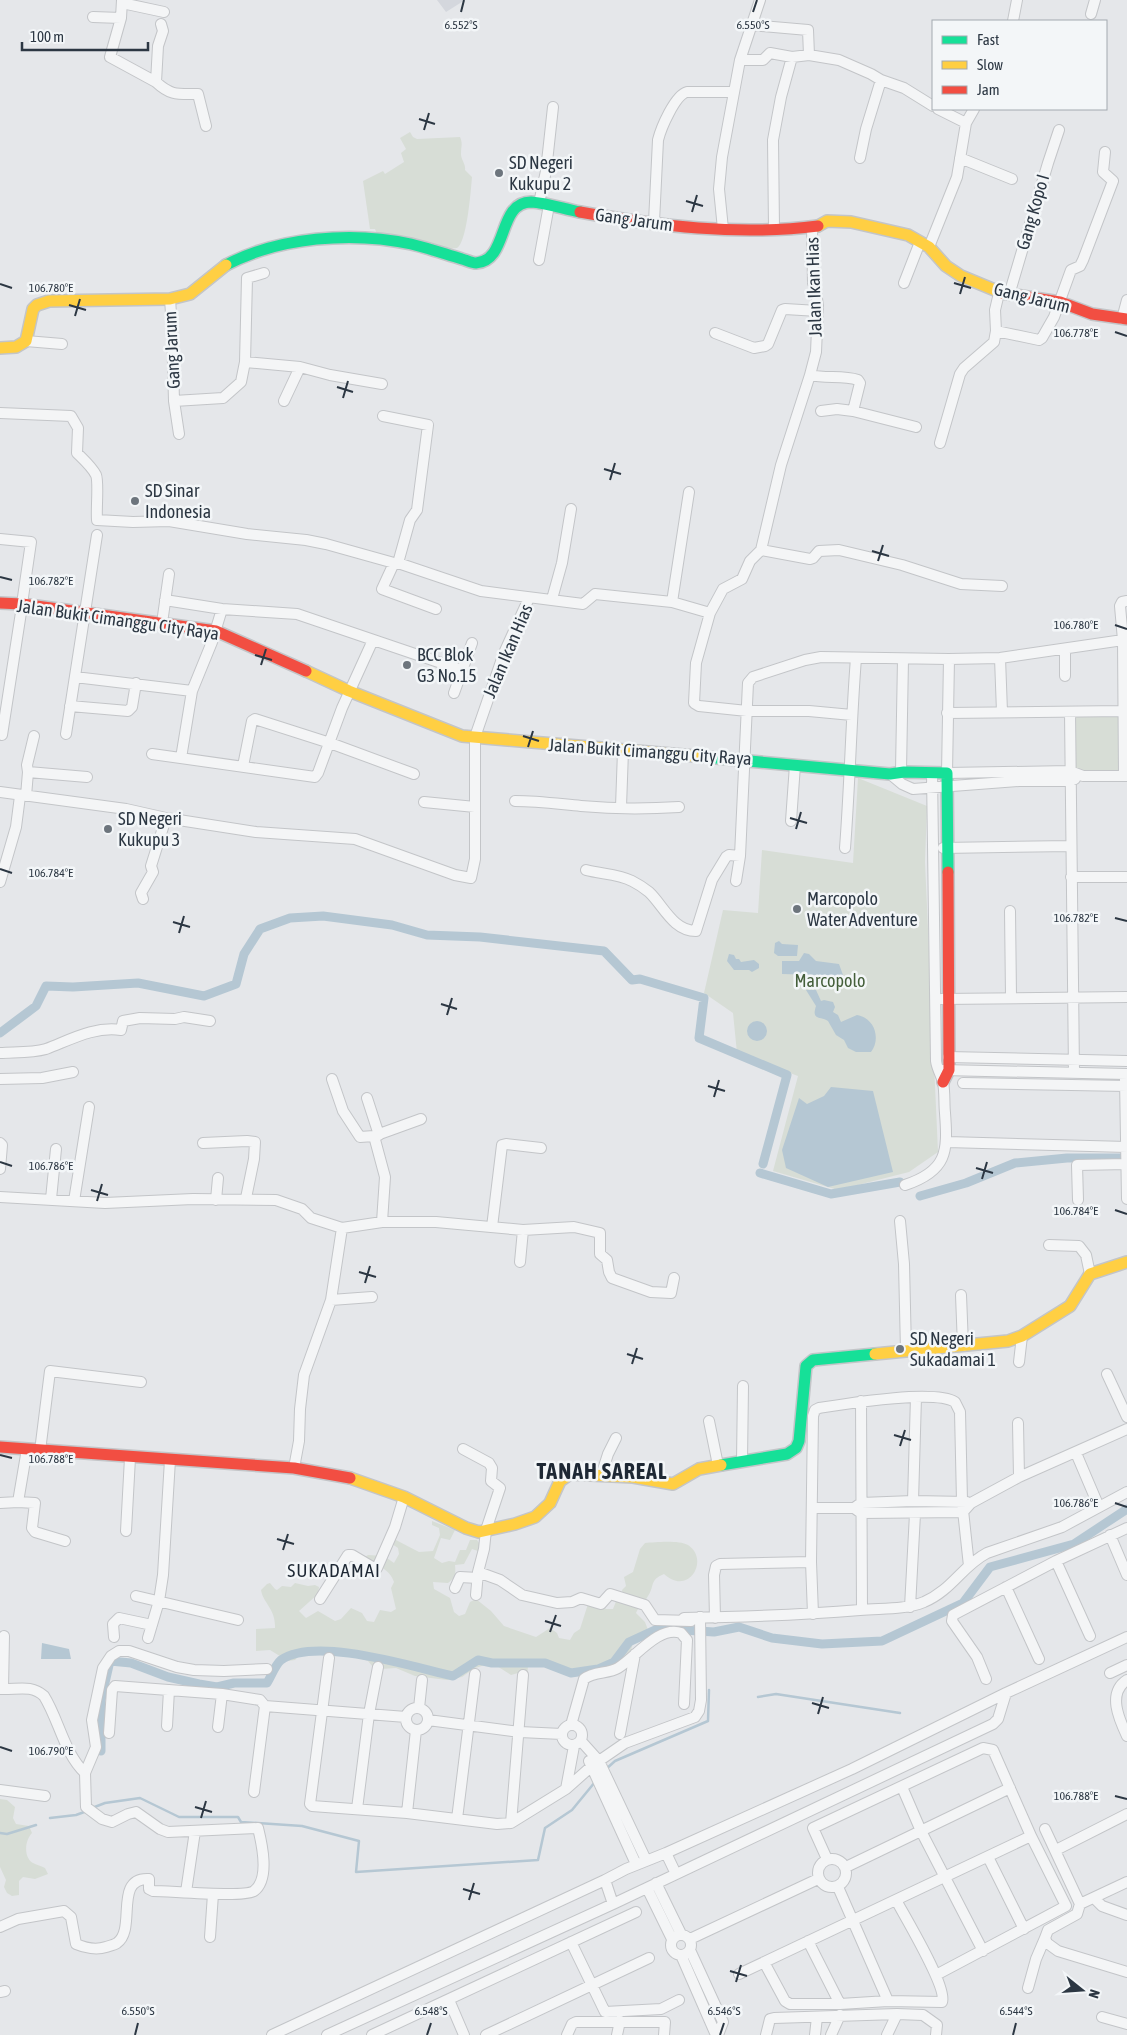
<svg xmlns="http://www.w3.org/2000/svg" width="1127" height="2035" viewBox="0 0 1127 2035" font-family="'Asap Condensed',sans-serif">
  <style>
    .built { fill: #d4d7dd }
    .green { fill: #d7ddd6 }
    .water { fill: #b5c7d3 }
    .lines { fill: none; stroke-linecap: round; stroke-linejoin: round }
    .stream { stroke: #b5c7d3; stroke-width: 2.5 }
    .canal { stroke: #b5c7d3; stroke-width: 9 }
    .street-casing { stroke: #c3c5c8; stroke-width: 12 }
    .fast-casing { stroke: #c3c5c8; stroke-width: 14 }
    .slow-casing { stroke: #c3c5c8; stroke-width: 14 }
    .jam-casing { stroke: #c3c5c8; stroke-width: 14 }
    .street { stroke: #f4f5f6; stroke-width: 10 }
    .fast { stroke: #16e098; stroke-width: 11 }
    .slow { stroke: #ffcf43; stroke-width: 11 }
    .jam { stroke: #f24e42; stroke-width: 11 }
    .ticks { fill: none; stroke: #2c3743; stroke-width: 2 }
    .poi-dot { fill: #6d757d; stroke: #f3f6f8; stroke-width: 2 }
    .labels { text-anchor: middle; stroke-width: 5; stroke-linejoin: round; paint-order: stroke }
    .poi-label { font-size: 18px; fill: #2c3743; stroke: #f3f6f8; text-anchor: start }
    .street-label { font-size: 18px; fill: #2c3743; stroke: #f3f6f8 }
    .park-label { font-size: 18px; fill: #445e3a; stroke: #f3f6f8 }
    .neighbourhood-label { font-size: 19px; letter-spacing: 1px; fill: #1e2834; stroke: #f3f6f8 }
    .district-label { font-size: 22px; font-weight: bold; letter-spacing: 1px; fill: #1e2834; stroke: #f3f6f8 }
    .ticks-label { font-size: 12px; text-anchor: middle; fill: #2c3743; stroke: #f3f6f8; stroke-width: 5; stroke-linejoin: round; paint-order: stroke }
  </style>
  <rect width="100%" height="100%" fill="#e5e7ea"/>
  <path class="built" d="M437,0H465L446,12Z"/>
  <path class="green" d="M410,132L413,137L417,139L460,137C463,144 461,146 461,154C461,160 466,164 465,170L472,177C471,189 467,243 457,248C456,248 450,249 449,249L377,234L375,229H370L363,181L383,171L385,174L404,162L401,153L406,149L400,138Z
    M1119,714V771H1075L1073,715Z
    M858,778L927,806L925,862L938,1152L909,1172L838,1190L773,1171L798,1076L737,1053L733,1013L704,993L723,910L758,913L762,850L853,863Z
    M432,1521L455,1530L450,1540L441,1538L434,1558L442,1563L449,1561L455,1562L460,1550H466L470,1540H477L481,1546L478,1551L472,1549L464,1564L455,1565C456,1574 455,1578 448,1583L433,1582L434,1589L450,1598L454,1612L459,1616L465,1614L470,1602L476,1599L491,1611L504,1626L536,1637L550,1628L557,1633L559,1638L570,1640L574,1633L580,1629L588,1604H601L606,1609H613L617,1599L623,1597L622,1590L626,1586L624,1577L633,1572L640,1549L645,1543C656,1542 679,1540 688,1545C710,1559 689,1597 664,1574C649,1580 655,1586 648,1596C644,1603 639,1606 636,1613L645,1622L648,1630L642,1635L635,1637L631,1650L621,1659L606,1666L585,1674L563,1673L553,1663L534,1661L528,1665L527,1680L518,1673L511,1675L492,1663L475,1668L462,1677L447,1680L415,1676L396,1668L381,1669L373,1667L368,1661L341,1652H333L326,1656L305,1649L295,1660L288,1661L270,1650L256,1651V1629L275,1628C276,1609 263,1603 261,1590L267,1584L270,1583L275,1589L277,1590L282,1586L291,1587L295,1583L308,1586L315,1585L319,1587L318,1594L299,1611L306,1618L318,1611L335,1621L341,1619L351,1608L362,1613L367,1621L374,1622L380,1610L391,1612L396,1609L391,1588L394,1582C390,1569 376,1565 365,1557L368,1555L384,1556L394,1563L399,1554L398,1548L392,1544L394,1539L419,1552L433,1551L440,1535L439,1528L432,1525Z
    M0,1799L7,1800L15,1807L13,1818L16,1824L29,1826L32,1833C25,1840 23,1857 33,1863C36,1865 42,1866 45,1868L48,1874L35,1879L23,1877L19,1881V1895L12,1896L7,1893L4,1887L6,1880L0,1867Z"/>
  <path class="water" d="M779,941L782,944L798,945L797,956H778L774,953L775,943Z
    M804,953L809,954L816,961L839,964L843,975C837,989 825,986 817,975L782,974V961H799Z
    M729,954L734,955L736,959H739L741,962L754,960L759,964V968L752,972L749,970H734L727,961Z
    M806,990H816L821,1001L824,1000L833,1002L835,1007L833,1012L838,1015L841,1022L857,1015C875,1018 881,1039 871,1052H856L848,1048L844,1040L836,1035L828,1021C821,1016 811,1021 816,1006Z
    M747 1031a10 10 0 1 1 20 0a10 10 0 1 1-20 0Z
    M831,1087L873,1091L893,1172L828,1187L786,1168L782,1150L799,1098L807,1104L824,1096Z
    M42,1643L69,1649L71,1659H41Z"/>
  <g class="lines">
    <path class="stream" d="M758,1697L776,1694L900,1713
      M605,1770L615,1761L708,1721L709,1690
      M92,1808L105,1803L140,1798L179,1817H238L241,1822L302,1826L359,1841L356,1872L538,1860L545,1828L572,1810L595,1782
      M50,1818L76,1815L87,1811
      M0,1833L7,1834L36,1825"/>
    <path class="canal" d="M0,1033L36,1006L46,986L73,987L138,983L204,996L236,984L244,954L260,929L290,918L323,916L392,925L427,935L480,937L604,951L632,980L640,979L704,998L699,1038L787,1075L763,1164
      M760,1173L831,1194L900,1182
      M920,1196L966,1183L1015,1163L1067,1158H1127
      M101,1751V1700L110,1661L131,1663L168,1677L199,1684L217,1687L234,1683H267C271,1677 275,1665 281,1660C316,1636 413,1667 453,1676L478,1660L492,1663H545L571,1673L598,1669L614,1662L629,1642L655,1630H683L714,1632L739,1627L772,1638L822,1644L882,1641L963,1603L990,1567L1074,1544L1127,1509"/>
    <g class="street-casing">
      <path id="street" d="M122,0L121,18L110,57L156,82
        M122,3L164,12
        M1091,14L1095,0
        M93,17L121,18
        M1013,21L1017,0
        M161,24L163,31L158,46L156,82C171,96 178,94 198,94L206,126
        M751,25L808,30L809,55
        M740,60H763L770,53L792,57L809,55L839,60L871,74L881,80L904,88L933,106
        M938,109L966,123
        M860,158L866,129L881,80
        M960,158L1012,179
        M539,203L546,171L553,107
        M654,222L658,140C661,128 675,95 687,92H734
        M812,227L813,283L816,291L818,306L816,352L810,375L781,465L761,550L750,561L742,579L723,589L710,613L696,663L694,703L699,706L747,711H809L852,715
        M774,228L773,140L781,97L792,57
        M723,229L719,189L722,157L740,60L760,0
        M929,247L957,177L966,123L974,109
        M539,260L549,205
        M264,273L247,278L245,362L300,367L330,375L382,384
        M904,283L920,242
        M1009,295L1048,163L1059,130
        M170,299L172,328L174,401L179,434
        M1122,319L1127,300
        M996,331L1039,340L1042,338L1054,317L1071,270L1080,266L1083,260L1113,181L1103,172L1105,152
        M715,333L754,348L765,346L768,344L782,310L785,309L818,311
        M26,341L62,344
        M810,375C826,379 842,375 858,380L860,383L853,411
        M174,401L223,398L241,382L245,362
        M284,401L300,367
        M821,411L837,409L853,411L916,427
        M0,413L71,416L78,428L77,453C83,459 92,467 96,475C99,482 96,508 97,520L133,522L169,521L247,534L306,540L326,544L394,563H398L481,591L583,604L595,594L672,602L710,613
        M383,416L428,425L417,510L410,520L398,563
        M940,443L960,374L964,368L994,342L996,331L995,310L999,293
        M0,539L31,542L22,604
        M761,550L810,559L813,558L819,551L839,550L902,565L961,584L1002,586
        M394,563L382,589L436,609
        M552,599L562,563L571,509
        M165,600L222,609L297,614L462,670
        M672,602L689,492
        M163,616L169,574
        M1065,649V676
        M1000,658L1002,712
        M949,659L947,773L1070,771L1083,776H1127
        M75,677L192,691L181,758
        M192,691L212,642L222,609
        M454,693L472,643
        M70,706L128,711L132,707L136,683
        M1070,712L1074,1072
        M947,713L1123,711
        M66,734L97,535
        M2,735L22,606
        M152,754L315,777L318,773L342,708L373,640
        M243,766L252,721L255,719L330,743L414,774
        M901,771L903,659
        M28,772L27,765L34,736
        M890,774L902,784L913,789L1019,781H1070L1075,779
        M1124,776L1123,640L1120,606L1122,602L1127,601
        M0,792L126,809L166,818L256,832L355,839L455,875L471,878L475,859V737L504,653L529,598
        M26,796L28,772L87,777
        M515,801C538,801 559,804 581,806C613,809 647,809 679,807
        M424,802L475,807
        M621,807L623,751
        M791,821L795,765
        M845,848C850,784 851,721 856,658
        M943,848L1071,846
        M586,870C601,874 619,874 632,881C638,884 644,888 649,892C663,905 673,931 696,931L712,880L726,857L729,855L740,856
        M1071,877H1127
        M736,881L740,856L748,683L753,677L805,660L821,657L949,659L1000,658L1123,640
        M0,882L16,827L20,796
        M143,899L141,893L153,872L151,866L166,818
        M1010,911L1011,997
        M941,999L1127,997
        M0,1053C15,1052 32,1053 46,1049C70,1040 94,1026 121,1030L123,1021L140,1018L175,1019L184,1017L210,1021
        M948,1057L1127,1061
        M943,1070L1127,1074
        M0,1079L42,1078L73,1072
        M332,1079L343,1111L360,1137L374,1136L385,1177L382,1222
        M1125,1079L1127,1199
        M963,1083L1127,1086
        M367,1098L379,1135
        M374,1136L421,1119
        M947,1142L1127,1147
        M0,1143L2,1145L0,1169
        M203,1143L247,1141L255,1142L254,1159L246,1198
        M905,1185C947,1171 948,1152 945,1113C944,1104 945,1092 943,1082C941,1074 937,1069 936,1061L932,774
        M0,1197L105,1203L193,1199L276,1200L302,1209L311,1218L342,1228L382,1222H436L523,1230L574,1227L600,1233V1254L607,1260L609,1272L612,1278L651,1292L671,1293L674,1278
        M51,1199L56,1149
        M216,1200L218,1178
        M1078,1200L1077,1165L1127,1164
        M74,1201L89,1107
        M900,1221L904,1264L906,1351
        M492,1227L502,1145L506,1144L541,1148
        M1049,1245L1079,1246L1086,1255L1090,1274
        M520,1262L523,1230
        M961,1295L963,1346
        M331,1300L372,1297
        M1019,1362L1022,1336
        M1107,1374L1127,1417
        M861,1401L862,1610
        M709,1421L718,1465
        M1018,1423L1019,1477
        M463,1449L489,1463L492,1468L491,1481L500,1488L486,1530L484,1549L478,1572L476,1595
        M40,1451L50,1371L141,1382
        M1076,1453L1099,1507
        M742,1461L743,1386
        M294,1468L299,1441L300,1409L304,1375L331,1300L342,1228
        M601,1476L608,1454L616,1438
        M913,1501L916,1397
        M18,1502L35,1503L32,1528L35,1532L65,1541
        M0,1503L18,1502L27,1449
        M812,1508H854L861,1503L913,1501L967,1502
        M854,1508L861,1513L963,1512L971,1503L1019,1477L1127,1429
        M126,1531L130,1458
        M1110,1535L1127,1575
        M1056,1561L1090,1636
        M478,1572L500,1580L522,1595L557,1603L572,1602L581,1598L601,1604L610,1594L645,1605L655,1620L691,1621
        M1006,1587L1039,1659
        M455,1588L460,1577L478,1578
        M136,1596L238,1620
        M320,1599L348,1555H352L374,1568H377L395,1527L404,1497
        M910,1607L915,1514
        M813,1614L811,1562L813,1416L815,1410L819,1408C845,1404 934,1389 955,1402L960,1412L962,1501L969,1566
        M684,1618C743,1617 801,1615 860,1610C882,1608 904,1610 924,1602C952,1590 962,1566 987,1553L1062,1527L1127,1492
        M715,1618L714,1575L716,1566L720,1564L811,1562
        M114,1637L113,1624L119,1618L152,1625
        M148,1638L159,1601L163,1575L170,1460
        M329,1658L310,1804L312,1806L407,1813L497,1824L511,1823L566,1789L593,1765L625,1743L695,1717L699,1711L701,1700L700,1617
        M1110,1673L1127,1665
        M986,1679L977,1657L952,1621L953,1615L1056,1561L1127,1528
        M1127,1680C1107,1693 1119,1719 1127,1736
        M0,1689C17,1690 31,1684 44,1696C59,1720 64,1753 85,1773L86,1807L102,1819L112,1822L128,1814L136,1812L160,1829L168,1832L258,1828C262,1844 270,1879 254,1891C244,1898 170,1891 153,1891L149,1889V1879C113,1877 137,1929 117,1943C114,1945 109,1946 106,1947C97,1950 85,1948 76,1944L71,1917L64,1911L18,1919L0,1927
        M3,1689L4,1636
        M265,1706L406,1717
        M406 1719a11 11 0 1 1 22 0a11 11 0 1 1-22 0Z
        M419,1708L422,1680
        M428,1720L520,1732L562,1734
        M562 1735a10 10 0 1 1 20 0a10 10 0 1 1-20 0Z
        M571,1725L584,1679C594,1671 608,1674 618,1668C635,1658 659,1625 681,1633L687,1640L684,1704
        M167,1726L169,1690
        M218,1727L222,1694
        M109,1733L112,1690L115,1686L222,1694L260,1700L265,1706L254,1792
        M620,1734L635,1654
        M581,1741L599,1761L646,1860
        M589,1761L636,1864
        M85,1773L96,1747L92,1720L103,1668L111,1656L119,1651H129L177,1667L194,1670L224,1671L267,1669
        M902,1787L921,1831L983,1951
        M566,1789L574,1746
        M0,1790L45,1796
        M357,1809L369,1714L378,1667
        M407,1813L416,1730
        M457,1819L475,1674
        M511,1823L523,1675
        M1045,1829L1080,1904L1077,1914L1048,1930L1045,1938L1047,1943L1058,1951L1127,1972
        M1056,1850L1127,1814
        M666,1853L852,1769L1006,1693L1127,1637
        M988,1857L1024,1929
        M818 1873a14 14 0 1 1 28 0a14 14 0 1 1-28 0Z
        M827,1859L813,1828L983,1748L993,1750L1031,1836L1066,1906L936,1975
        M846,1867L1010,1788
        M676,1874L666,1853L626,1869L605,1880L613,1904L993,1724L998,1719L1006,1693
        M656,1883L681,1934
        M838,1887L888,2001
        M647,1888L672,1939
        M186,1892L195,1831
        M1094,1898L1102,1906L1127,1915
        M1080,1904L1127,1882
        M671 1945a10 10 0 1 1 20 0a10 10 0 1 1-20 0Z
        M210,1937L213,1894
        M690,1939L818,1879
        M808,1941L840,2004
        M571,1942L605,2012L661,2009L679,2000
        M690,1950L723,2022L718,2035
        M681,1955L716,2035
        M764,1962L785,2001L790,2004H840L888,2001L942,2002C948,1988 905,1917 896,1900
        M739,1974L1031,1836
        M1028,1988L1036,1959L1045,1938
        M0,1992L5,1991
        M449,2000L464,2035
        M1102,2017L1127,2024
        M272,2035L605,1880
        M327,2035L613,1904
        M372,2035L636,1912
        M486,2035L649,1958
        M567,2035L572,2024L576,2022H665L664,2035
        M617,2035L620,2021
        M766,2035L770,2019L774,2018L897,2014L923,2015L937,2025L936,2035
        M815,2035L817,2017
        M831,2035L840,2015
        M887,2035L897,2014"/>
    </g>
    <g class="fast-casing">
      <path id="fast" d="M226,265C279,237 352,231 411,244C428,248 445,254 462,259C466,260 472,263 476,263C509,261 497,202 531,202C547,203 564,209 580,212
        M695,756L890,774L904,772L947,773L948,872
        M721,1465L787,1454L796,1448L799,1441L806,1366L813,1360L875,1354"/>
    </g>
    <g class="slow-casing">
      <path id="slow" d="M818,226L827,221L851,222L908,235L929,247L946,266L961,276L1002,293
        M0,348L16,347L26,341L33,309L37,305L49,301L170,299L190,294L226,265
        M306,671L349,691L462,736L695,756
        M875,1354L1008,1341L1022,1336L1070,1306L1090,1274L1127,1262
        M350,1478L404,1497L466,1528L479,1532L515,1524L535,1517L550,1503L560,1481L570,1474L633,1477L673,1484L699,1469L721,1465"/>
    </g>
    <g class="jam-casing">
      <path id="jam" d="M580,212C657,226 739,236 818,226
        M1002,293L1060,302L1092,314L1127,319
        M0,603L22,604L216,631L306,671
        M943,1082L949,1070L948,872
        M0,1447L294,1468L350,1478"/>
    </g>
    <use href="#street" class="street"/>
    <use href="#fast" class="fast"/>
    <use href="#slow" class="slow"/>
    <use href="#jam" class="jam"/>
  </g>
  <path class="ticks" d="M461,12L464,0M753,12L757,0M419,119L435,124M424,130L429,113M686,201L703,206M692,212L697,195M954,283L971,288M0,284L12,288M960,294L965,277M69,305L86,310M75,316L80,299M1115,332L1127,336M337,387L353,392M343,398L348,381M604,469L621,474M610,480L615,463M872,551L889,556M878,561L883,545M0,577L12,580M1115,625L1127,629M255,655L272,660M261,665L266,649M523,736L539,741M528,747L533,731M790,818L807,823M796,829L801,812M0,869L12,873M1115,918L1127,921M173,922L190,927M179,933L184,916M441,1004L457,1009M447,1015L452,998M708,1086L725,1091M714,1097L719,1080M0,1162L12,1166M976,1168L993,1173M982,1179L987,1162M91,1190L108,1195M97,1201L102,1184M1115,1210L1127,1214M359,1272L376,1277M365,1283L370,1266M627,1354L643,1359M632,1364L637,1348M894,1435L911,1440M900,1446L905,1430M0,1455L12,1458M1115,1503L1127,1507M277,1539L294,1544M283,1550L288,1534M545,1621L561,1626M550,1632L556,1615M812,1703L829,1708M818,1714L823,1697M0,1747L12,1751M1115,1796L1127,1799M195,1807L212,1812M201,1818L206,1801M463,1889L480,1894M469,1900L474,1883M730,1971L747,1976M736,1982L741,1965M135,2035L138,2023M427,2035L431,2023M720,2035L724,2023M1013,2035L1016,2023"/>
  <g class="poi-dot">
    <circle cx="499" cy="173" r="5"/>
    <circle cx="135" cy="501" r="5"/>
    <circle cx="407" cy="665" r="5"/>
    <circle cx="108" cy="829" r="5"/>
    <circle cx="797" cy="909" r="5"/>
    <circle cx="900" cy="1349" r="5"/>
  </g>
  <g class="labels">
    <g class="poi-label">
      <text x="509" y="169">SD Negeri<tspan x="509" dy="21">Kukupu 2</tspan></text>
      <text x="145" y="497">SD Sinar<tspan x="145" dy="21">Indonesia</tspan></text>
      <text x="417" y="661">BCC Blok<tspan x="417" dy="21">G3 No.15</tspan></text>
      <text x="118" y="825">SD Negeri<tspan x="118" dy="21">Kukupu 3</tspan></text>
      <text x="807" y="905">Marcopolo<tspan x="807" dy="21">Water Adventure</tspan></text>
      <text x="910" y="1345">SD Negeri<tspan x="910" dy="21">Sukadamai 1</tspan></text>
    </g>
    <g class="street-label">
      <text transform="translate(1033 212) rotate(-74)" y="6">Gang Kopo I</text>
      <text transform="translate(634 220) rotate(8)" y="6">Gang Jarum</text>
      <text transform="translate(814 287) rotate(-92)" y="6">Jalan Ikan Hias</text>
      <text transform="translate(1032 298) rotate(14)" y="6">Gang Jarum</text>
      <text transform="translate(172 350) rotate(-93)" y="6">Gang Jarum</text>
      <text transform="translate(118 620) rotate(8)" y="6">Jalan Bukit Cimanggu City Raya</text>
      <text transform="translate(508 651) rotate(-67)" y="6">Jalan Ikan Hias</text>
      <text transform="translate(650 752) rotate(4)" y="6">Jalan Bukit Cimanggu City Raya</text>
    </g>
    <g class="park-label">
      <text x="830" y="987">Marcopolo</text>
    </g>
    <g class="neighbourhood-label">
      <text x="334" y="1577">SUKADAMAI</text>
    </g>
    <g class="district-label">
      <text x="602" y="1479">TANAH SAREAL</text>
    </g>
  </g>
  <g class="ticks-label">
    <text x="461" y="29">6.552°S</text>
    <text x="753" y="29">6.550°S</text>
    <text x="51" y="292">106.780°E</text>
    <text x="1076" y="337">106.778°E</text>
    <text x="51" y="585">106.782°E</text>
    <text x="1076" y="629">106.780°E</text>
    <text x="51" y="877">106.784°E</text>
    <text x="1076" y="922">106.782°E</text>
    <text x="51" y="1170">106.786°E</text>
    <text x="1076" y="1215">106.784°E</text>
    <text x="51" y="1463">106.788°E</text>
    <text x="1076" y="1507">106.786°E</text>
    <text x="51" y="1755">106.790°E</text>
    <text x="1076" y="1800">106.788°E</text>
    <text x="138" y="2015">6.550°S</text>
    <text x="431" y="2015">6.548°S</text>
    <text x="724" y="2015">6.546°S</text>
    <text x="1016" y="2015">6.544°S</text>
  </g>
  <rect x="932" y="20" width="175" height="90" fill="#f3f6f8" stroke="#a3aab0"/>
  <rect x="942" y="36" width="25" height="8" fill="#16e098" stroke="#a3aab0"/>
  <text x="977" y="45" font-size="15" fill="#2c3743">Fast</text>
  <rect x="942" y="61" width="25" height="8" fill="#ffcf43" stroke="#a3aab0"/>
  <text x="977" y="70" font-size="15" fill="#2c3743">Slow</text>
  <rect x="942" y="86" width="25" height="8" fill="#f24e42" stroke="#a3aab0"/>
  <text x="977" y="95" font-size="15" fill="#2c3743">Jam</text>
  <g transform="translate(1082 1990) rotate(107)" stroke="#f3f6f8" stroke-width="4" paint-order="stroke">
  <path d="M0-4L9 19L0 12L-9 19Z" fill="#2c3743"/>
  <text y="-8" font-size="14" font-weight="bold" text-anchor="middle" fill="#2c3743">N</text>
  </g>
  <path d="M22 42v8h126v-8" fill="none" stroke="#2c3743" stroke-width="2.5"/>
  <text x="30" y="42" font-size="15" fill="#2c3743" stroke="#f3f6f8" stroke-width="4" paint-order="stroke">100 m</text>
</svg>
